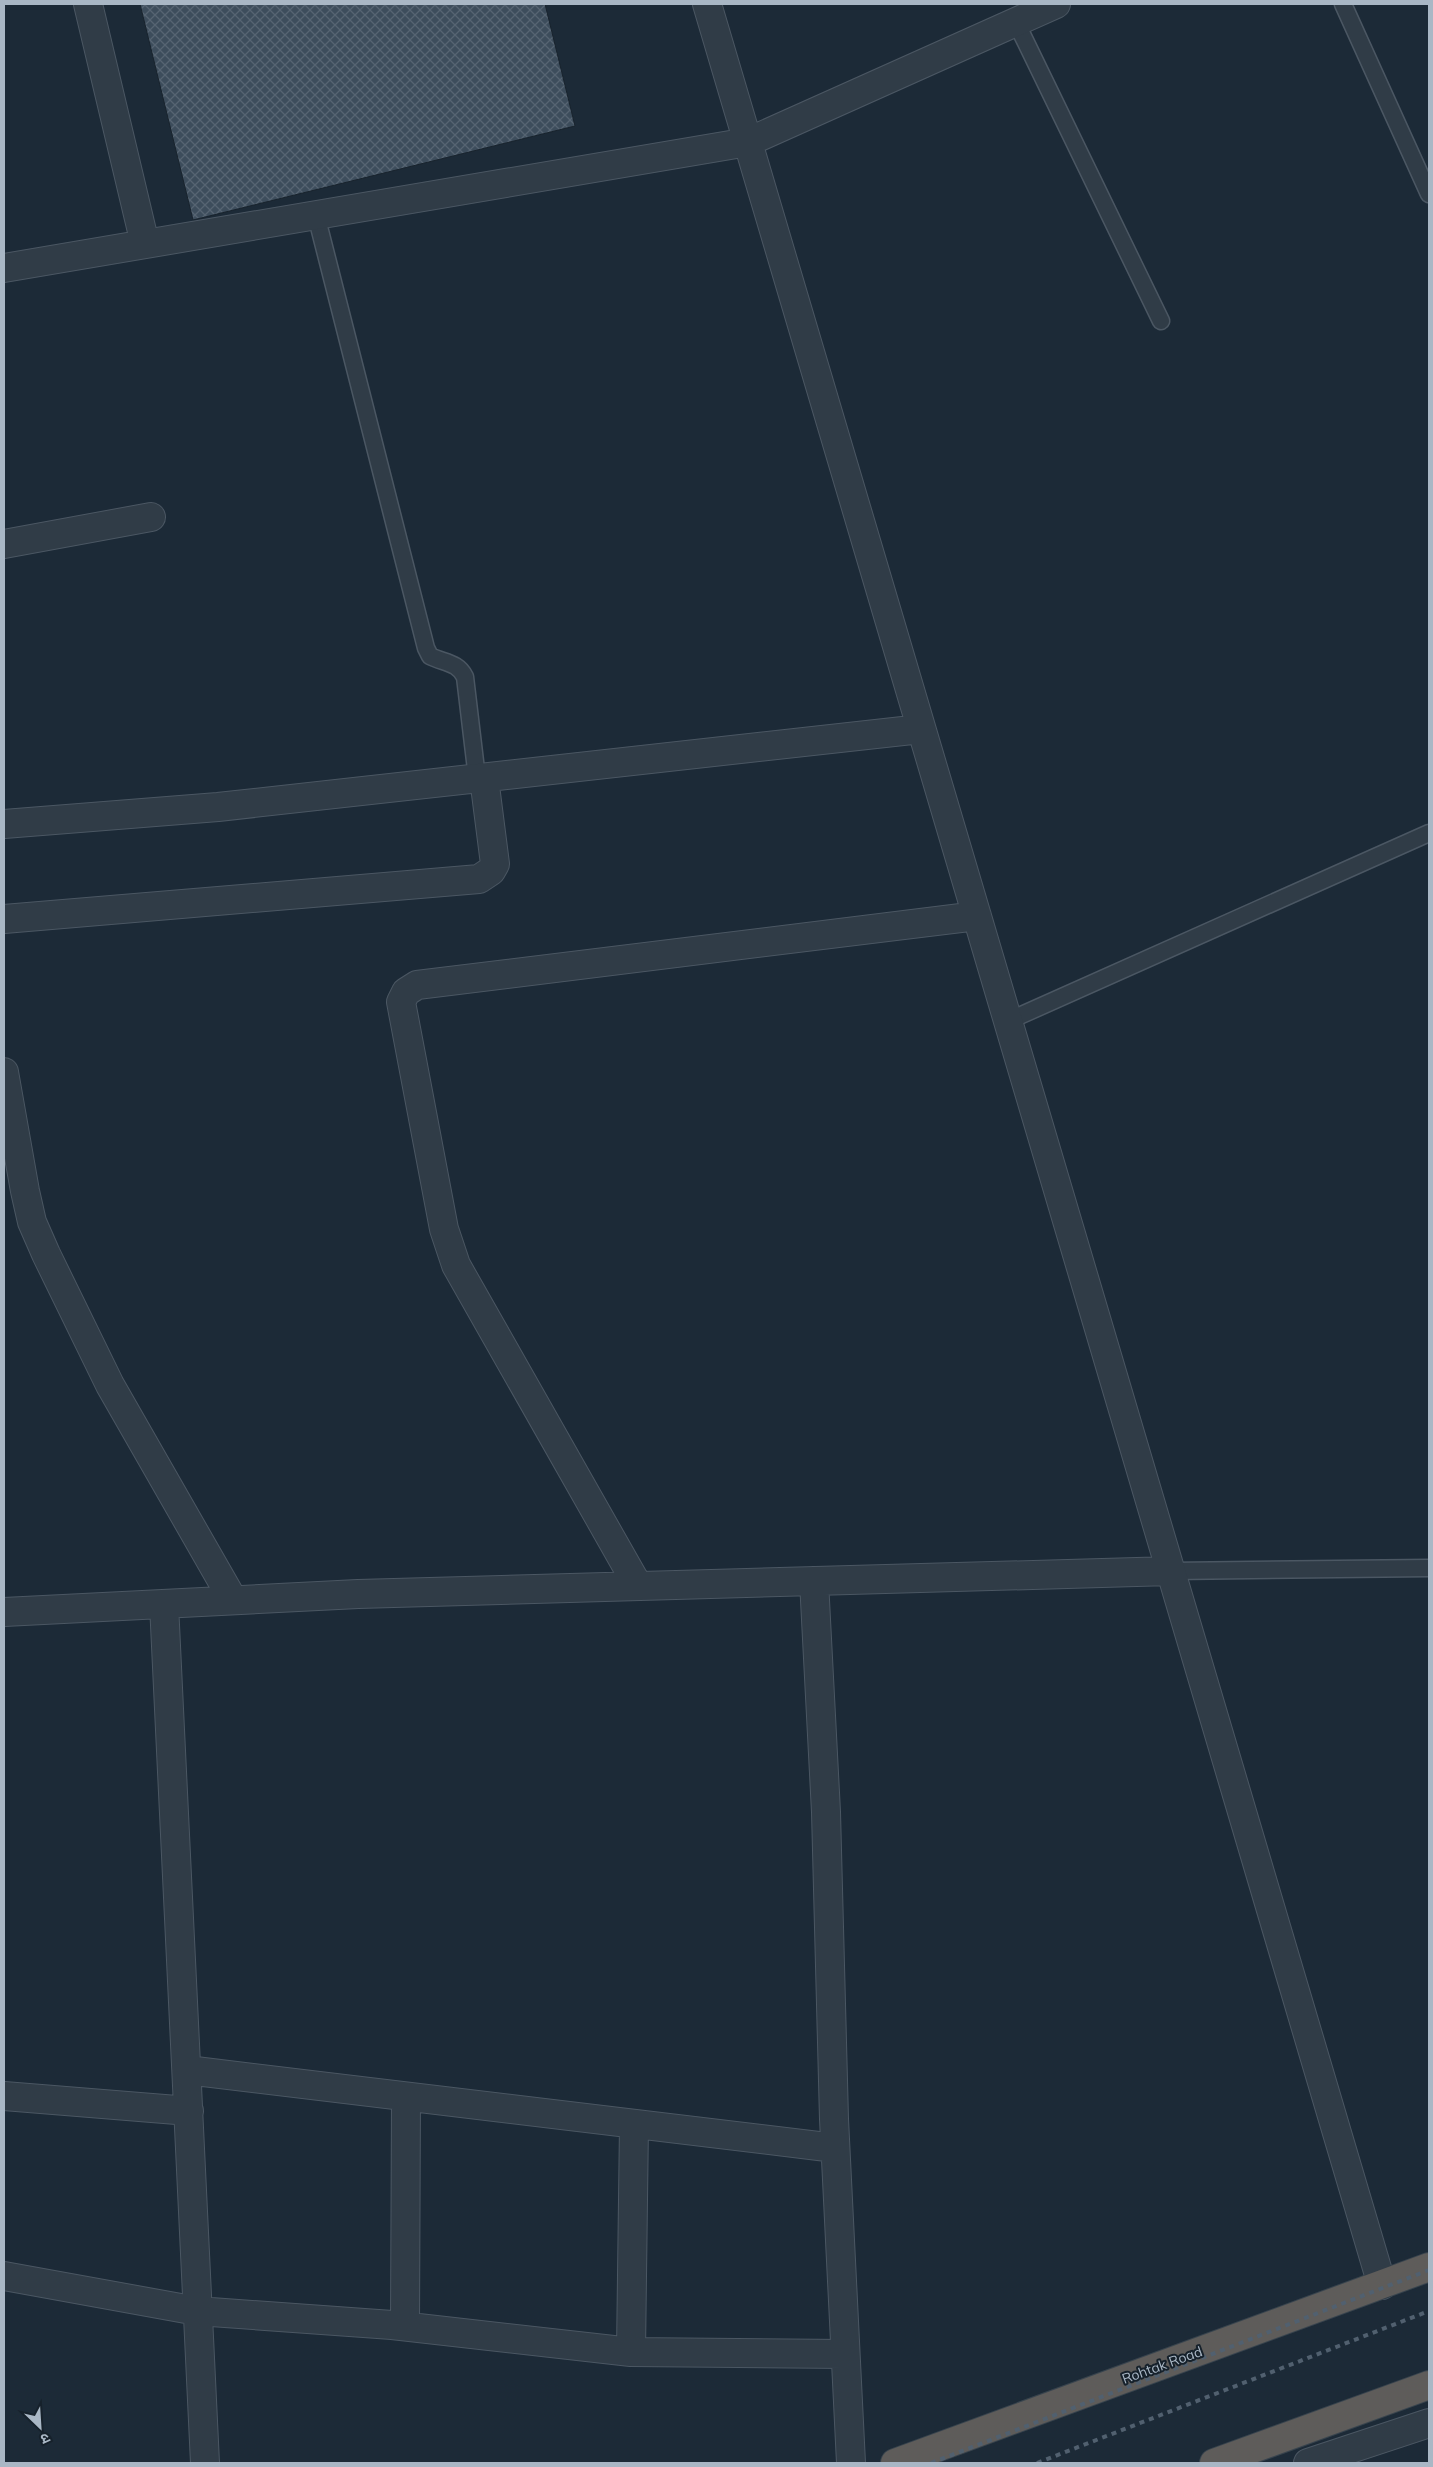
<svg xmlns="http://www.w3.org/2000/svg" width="1433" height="2467" viewBox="0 0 1433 2467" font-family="Mulish,'Noto Sans Devanagari',sans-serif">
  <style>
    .building { fill: url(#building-cross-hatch); stroke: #18232d }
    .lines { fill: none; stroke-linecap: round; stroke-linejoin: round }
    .service-casing { stroke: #4b5763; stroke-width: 19 }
    .minor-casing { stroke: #4b5763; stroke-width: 30 }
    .tertiary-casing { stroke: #4b5763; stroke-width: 30 }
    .trunk-casing { stroke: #38444e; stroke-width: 30 }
    .service { stroke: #303c47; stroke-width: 16 }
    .minor { stroke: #303c47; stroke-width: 28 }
    .tertiary { stroke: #303c47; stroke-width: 28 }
    .trunk { stroke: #5e5c5a; stroke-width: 28 }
    .rail { stroke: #51606f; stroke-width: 4; stroke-dasharray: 5 5; stroke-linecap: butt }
    .labels { text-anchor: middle; stroke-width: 4; stroke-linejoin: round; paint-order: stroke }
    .street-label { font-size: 14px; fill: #a9b7c5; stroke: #16212b }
  </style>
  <defs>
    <pattern id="building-cross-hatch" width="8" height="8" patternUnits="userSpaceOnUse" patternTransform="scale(1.25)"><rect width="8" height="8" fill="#3d4d5c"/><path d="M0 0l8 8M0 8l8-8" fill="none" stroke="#566472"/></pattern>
  </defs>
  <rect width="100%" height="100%" fill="#1c2a37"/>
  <path class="building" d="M140,4H545L575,126L193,220Z"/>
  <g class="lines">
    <g class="service-casing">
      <path id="service" d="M1343,4L1429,194
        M1016,22L1161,321
        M316,215L426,648L430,656C444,663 458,662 465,677L477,778
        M1008,1021L1429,833
        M1171,1571L1429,1568"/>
    </g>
    <g class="minor-casing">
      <path id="minor" d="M88,4L145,244
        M707,4L1382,2285
        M4,268L748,142L1056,4
        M4,544L151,517
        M4,824L218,807L921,729
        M4,919L479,879L491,871L495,864L484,778
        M4,1072L25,1191L32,1222L46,1254L110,1385L233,1600
        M814,1581L826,1812L834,2119L851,2463
        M638,1586L456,1265L444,1229L401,1002L406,992L417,985L977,916
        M164,1604L205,2463
        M4,1612L358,1594L1171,1571
        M187,2070L835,2148
        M4,2096L189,2111
        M4,2276L197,2311L392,2325L631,2352L845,2354
        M405,2326L406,2097
        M631,2352L634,2124"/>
    </g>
    <g class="tertiary-casing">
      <path id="tertiary" d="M1308,2463L1429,2423"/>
    </g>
    <g class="trunk-casing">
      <path id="trunk" d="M895,2463L1429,2267
        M1214,2463L1429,2385"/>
    </g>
    <use href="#service" class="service"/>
    <use href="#minor" class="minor"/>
    <use href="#tertiary" class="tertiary"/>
    <use href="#trunk" class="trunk"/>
    <path class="rail" d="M931,2463L1429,2270
      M1037,2463L1429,2311"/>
  </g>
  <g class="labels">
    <g class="street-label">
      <text transform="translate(1162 2365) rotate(-20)" y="5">Rohtak Road</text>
    </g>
  </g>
  <rect width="1433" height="2467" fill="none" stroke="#a9b7c5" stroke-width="10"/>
  <g transform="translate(40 2427) rotate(155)" stroke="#16212b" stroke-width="4" paint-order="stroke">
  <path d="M0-4L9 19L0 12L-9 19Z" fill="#a9b7c5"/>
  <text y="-8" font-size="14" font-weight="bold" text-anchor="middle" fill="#a9b7c5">उ</text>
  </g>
</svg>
